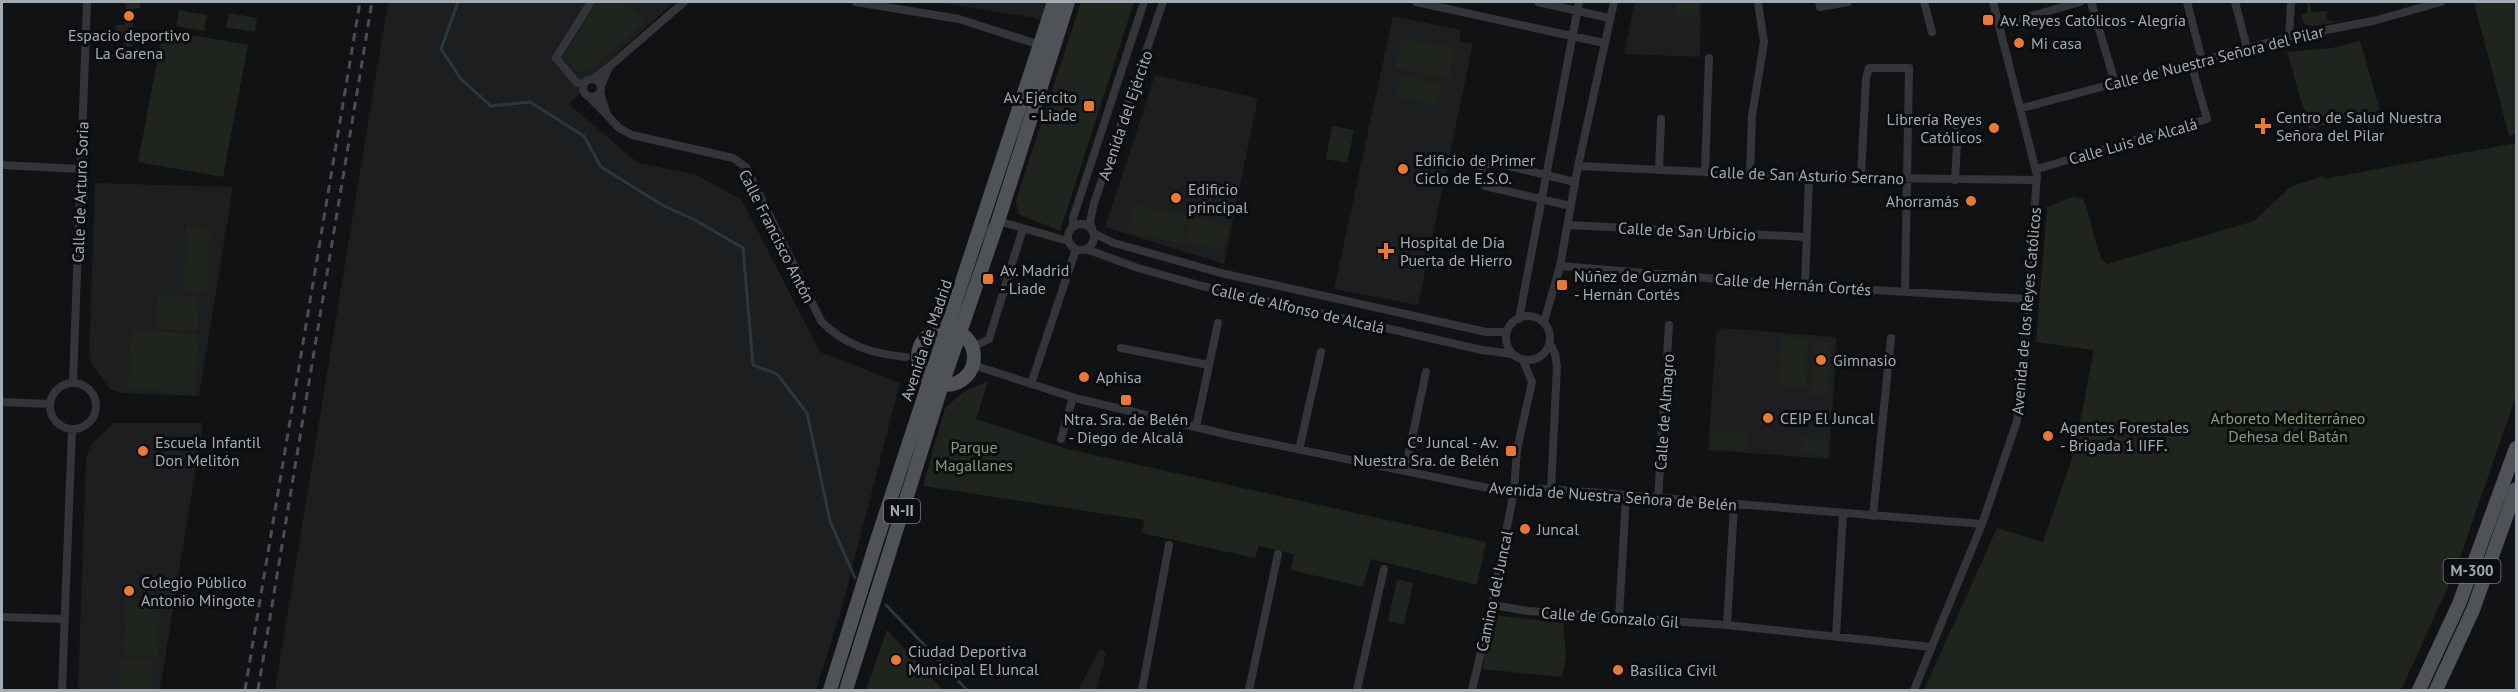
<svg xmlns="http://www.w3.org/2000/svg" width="2518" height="692" viewBox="0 0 2518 692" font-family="'PT Sans',sans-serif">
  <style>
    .built { fill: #1d1e20 }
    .green { fill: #1f251e }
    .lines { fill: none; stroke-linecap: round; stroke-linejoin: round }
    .stream { stroke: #2b383b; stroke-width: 3 }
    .street { stroke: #333538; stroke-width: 8 }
    .primary { stroke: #4f5357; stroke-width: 14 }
    .rail { stroke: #4a4d51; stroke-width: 3; stroke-dasharray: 8 6; stroke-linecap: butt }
    .poi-dot { fill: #ea7932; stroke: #0c0d0e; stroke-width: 2 }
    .labels { text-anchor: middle; stroke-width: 6; stroke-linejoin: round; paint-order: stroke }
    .shield { fill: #0c0d0e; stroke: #767c82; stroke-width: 1.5 }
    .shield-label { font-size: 15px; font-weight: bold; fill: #a3acb3 }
    .poi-label { font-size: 16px; fill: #a3acb3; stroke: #0c0d0e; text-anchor: start }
    .street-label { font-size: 16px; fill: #a3acb3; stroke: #0c0d0e }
    .park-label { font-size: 16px; fill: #829d7b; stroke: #0c0d0e }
  </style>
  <rect width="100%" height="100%" fill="#111213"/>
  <path class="built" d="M388,2H675L618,52L569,104L638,163L695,174L742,200L820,352L900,383L842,607L816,690H275Z
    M936,2H1054L1048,20Z
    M1635,2H1701L1700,57L1624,54Z
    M1393,16L1461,30L1459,41L1473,44L1418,305L1334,289Z
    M1155,75L1258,98L1224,264L1105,227Z
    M95,183L233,187L199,396L123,393L110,389L91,363L89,354Z
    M1723,328L1835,337L1837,340L1829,459L1708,450L1716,333Z
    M114,423H203L160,690H78L86,458L91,444Z
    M1100,649L1106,652L1097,690H1078Z"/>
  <path class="green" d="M117,2H140V8H134L132,47L123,46V38H115L116,25H125L126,4Z
    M598,2H622L646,21L591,69L582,73L572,67L566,54Z
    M1081,2H1134L1060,231L1018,214L1016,200Z
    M1676,2H1699L1698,17H1675Z
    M2307,2H2310L2311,12L2326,11L2327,21H2342L2312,26L2304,24L2301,14L2307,13Z
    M2474,2H2516V134L2509,136Z
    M179,10L207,15L204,31L176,26Z
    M229,13L257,18L255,32L226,27Z
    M163,30L248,45L223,177L138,162Z
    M1402,38L1455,48L1449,79L1396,68Z
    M2360,41L2380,110L2309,129L2287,52L2332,48Z
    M1401,76L1441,84L1436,105L1397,97Z
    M1332,126L1354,130L1347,163L1326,159Z
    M2516,143V396L2456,569L2401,690H1924L1997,528L2043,542L2074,453L2094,350L2036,342L2047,207L2075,196L2084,200L2101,259L2107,264L2254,221L2290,187L2323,176L2324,179Z
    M1133,205L1187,216L1182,244L1127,232Z
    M1190,218L1229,226L1224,250L1186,243Z
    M186,227L210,228L207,293L184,292Z
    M158,295L198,297L197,330L157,329Z
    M132,330L198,334L195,393L128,389Z
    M1782,336L1808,338L1805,387L1778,385Z
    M1814,342L1831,343L1827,395L1811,394Z
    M988,381L976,419L1067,449L1486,542L1477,585L1371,559L1363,587L1291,570L1294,554L1259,546L1255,558L1142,533L1144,520L923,486L945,408L963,392Z
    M1712,431L1747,433L1746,451L1710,449Z
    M1802,438L1828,440L1827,456L1801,454Z
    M1397,579L1413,583L1404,625L1388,621Z
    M126,598L160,599L158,656H124Z
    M1494,615L1563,623L1566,656L1562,677L1482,669Z
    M887,630L943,690H866Z
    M120,659H153L151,690H119Z"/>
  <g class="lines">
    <path class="stream" d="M458,2L441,49L461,79L491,106L530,102L584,136L601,167L664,206L695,220L743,248L753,365L777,374L807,413L830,521L855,578
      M886,605L967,690"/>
    <path class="street" d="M856,2L959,19L1040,45
      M1416,2L1604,43
      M1538,2L1609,18
      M1819,2L1820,7L1848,2
      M1924,2L1932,32
      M2091,2L2115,83
      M2187,2L2202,60
      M2235,2L2247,48
      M2000,25L2080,2
      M2289,37L2291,2
      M609,67L684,2
      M583 88a9 9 0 1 1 18 0a9 9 0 1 1-18 0Z
      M593,79L609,67L601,86
      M583,85L576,82L556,58L591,2
      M588,96L607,115L600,92
      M2022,108L2289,37L2373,21L2441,2
      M607,115L619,128L632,135L733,158L746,167L821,321C844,345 873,354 906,357
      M2,165L80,169
      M1578,166L1809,177L2037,180
      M2037,169L2207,119L2191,63
      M1659,170L1661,119
      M1705,172L1709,58
      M1750,174L1752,116L1764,42L1758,2
      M1861,177L1866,78L1869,68H1909L1905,291
      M1955,180L1958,127
      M1571,206L1485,186L1479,176L1483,165L1496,163L1575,182
      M1068 237a13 13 0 1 1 26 0a13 13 0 1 1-26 0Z
      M1568,225L1806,237
      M1073,226V218L1144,2
      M1092,228L1090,222L1094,203L1163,2
      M1095,234L1114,243L1221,273L1486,332H1507
      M978,241L998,221L1068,241
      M1086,249L1138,268L1202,286L1482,350L1512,354
      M1560,266L1805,286L2027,299
      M1805,286L1809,177
      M1506 338a22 22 0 1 1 44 0a22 22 0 1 1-44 0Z
      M1519,319L1579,2
      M1544,322L1560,266L1578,166L1614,2
      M1550,343L1555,354L1557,366L1551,489
      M973,347L989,339L1023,228
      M1121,348L1209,365
      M973,365L1075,398L1233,436L1498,490L1551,489L1982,524
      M73,382L87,2
      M50 406a23 23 0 1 1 46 0a23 23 0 1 1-46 0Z
      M1031,384L1076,249
      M2,402L50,404
      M1196,427L1218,323
      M1061,439L1073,397
      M1299,450L1321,352
      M1405,471L1426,372
      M1658,499L1669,325
      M1873,516L1891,338
      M1492,605L1528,611L1727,625L1932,647
      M2,617L64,619
      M1619,617L1626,496
      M1727,625L1734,505
      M1836,636L1843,513
      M62,690L72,429
      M1142,690L1169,545
      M1249,690L1278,554
      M1357,690L1384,569
      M1472,690L1492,605L1514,491L1517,450L1532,382L1523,360
      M1914,690L1982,524L2017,421L2022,390L2037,175L1993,2"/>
    <path class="primary" d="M918 357a28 28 0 1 1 56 0a28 28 0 1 1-56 0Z
      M830,690L876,543L1054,2
      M846,690L942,385L998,221L1068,2
      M2419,690L2459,604L2516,448
      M2436,690L2473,610L2516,489"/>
    <path class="rail" d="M245,690L360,2
      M258,690L372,2"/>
  </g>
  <g class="poi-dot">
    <circle cx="129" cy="16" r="6"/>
    <rect x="1982" y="14" width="12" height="12" rx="3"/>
    <circle cx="2019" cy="43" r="6"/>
    <rect x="1083" y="100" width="12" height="12" rx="3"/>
    <path d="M2260 117h6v6h6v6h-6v6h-6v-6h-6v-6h6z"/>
    <circle cx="1994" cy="128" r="6"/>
    <circle cx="1403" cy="169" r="6"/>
    <circle cx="1176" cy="198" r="6"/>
    <circle cx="1971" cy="201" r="6"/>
    <path d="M1383 242h6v6h6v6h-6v6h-6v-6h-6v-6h6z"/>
    <rect x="982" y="273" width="12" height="12" rx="3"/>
    <rect x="1556" y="279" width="12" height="12" rx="3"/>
    <circle cx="1821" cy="360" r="6"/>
    <circle cx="1084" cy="377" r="6"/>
    <rect x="1120" y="394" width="12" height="12" rx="3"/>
    <circle cx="1768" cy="418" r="6"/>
    <circle cx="2048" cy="436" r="6"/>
    <circle cx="143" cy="451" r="6"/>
    <rect x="1505" y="445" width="12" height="12" rx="3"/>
    <circle cx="1525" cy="529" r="6"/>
    <circle cx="129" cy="591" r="6"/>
    <circle cx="896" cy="660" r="6"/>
    <circle cx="1618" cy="670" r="6"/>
  </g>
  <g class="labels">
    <g class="shield">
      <rect x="884" y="499" width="36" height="24" rx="4.5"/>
      <rect x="2443.5" y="559" width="57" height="24" rx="4.5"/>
    </g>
    <g class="shield-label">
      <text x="902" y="516">N-II</text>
      <text x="2472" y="576">M-300</text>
    </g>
    <g class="poi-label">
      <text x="2000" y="26">Av. Reyes Católicos - Alegría</text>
      <text x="129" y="41" text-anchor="middle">Espacio deportivo<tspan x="129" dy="18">La Garena</tspan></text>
      <text x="2031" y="49">Mi casa</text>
      <text x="1077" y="103" text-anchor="end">Av. Ejército<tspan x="1077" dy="18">- Liade</tspan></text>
      <text x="2276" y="123">Centro de Salud Nuestra<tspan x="2276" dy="18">Señora del Pilar</tspan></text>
      <text x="1982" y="125" text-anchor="end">Librería Reyes<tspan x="1982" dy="18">Católicos</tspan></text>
      <text x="1415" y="166">Edificio de Primer<tspan x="1415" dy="18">Ciclo de E.S.O.</tspan></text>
      <text x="1188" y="195">Edificio<tspan x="1188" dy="18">principal</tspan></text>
      <text x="1959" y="207" text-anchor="end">Ahorramás</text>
      <text x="1400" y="248">Hospital de Día<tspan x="1400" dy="18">Puerta de Hierro</tspan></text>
      <text x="1000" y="276">Av. Madrid<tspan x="1000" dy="18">- Liade</tspan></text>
      <text x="1574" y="282">Núñez de Guzmán<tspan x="1574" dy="18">- Hernán Cortés</tspan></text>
      <text x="1833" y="366">Gimnasio</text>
      <text x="1096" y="383">Aphisa</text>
      <text x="1780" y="424">CEIP El Juncal</text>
      <text x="1126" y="425" text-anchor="middle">Ntra. Sra. de Belén<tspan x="1126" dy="18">- Diego de Alcalá</tspan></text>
      <text x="2060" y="433">Agentes Forestales<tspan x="2060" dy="18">- Brigada 1 IIFF.</tspan></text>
      <text x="155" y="448">Escuela Infantil<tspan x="155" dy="18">Don Melitón</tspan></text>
      <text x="1499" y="448" text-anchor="end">Cº Juncal - Av.<tspan x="1499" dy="18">Nuestra Sra. de Belén</tspan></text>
      <text x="1537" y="535">Juncal</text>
      <text x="141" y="588">Colegio Público<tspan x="141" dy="18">Antonio Mingote</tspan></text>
      <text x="908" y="657">Ciudad Deportiva<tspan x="908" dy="18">Municipal El Juncal</tspan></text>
      <text x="1630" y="676">Basílica Civil</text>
    </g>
    <g class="street-label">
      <text transform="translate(2214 58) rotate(-14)" y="6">Calle de Nuestra Señora del Pilar</text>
      <text transform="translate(1125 115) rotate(-71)" y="6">Avenida del Ejército</text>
      <text transform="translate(2133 141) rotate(-16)" y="6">Calle Luis de Alcalá</text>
      <text transform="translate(1807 175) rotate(2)" y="6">Calle de San Asturio Serrano</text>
      <text transform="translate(80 192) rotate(-88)" y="6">Calle de Arturo Soria</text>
      <text transform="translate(1687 231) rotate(3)" y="6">Calle de San Urbicio</text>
      <text transform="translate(777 236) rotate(63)" y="6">Calle Francisco Antón</text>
      <text transform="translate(1793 284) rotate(4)" y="6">Calle de Hernán Cortés</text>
      <text transform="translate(1298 308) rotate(13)" y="6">Calle de Alfonso de Alcalá</text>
      <text transform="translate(2026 311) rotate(-85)" y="6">Avenida de los Reyes Católicos</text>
      <text transform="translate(926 340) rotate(-71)" y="6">Avenida de Madrid</text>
      <text transform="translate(1664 412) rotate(-86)" y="6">Calle de Almagro</text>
      <text transform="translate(1613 496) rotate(4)" y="6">Avenida de Nuestra Señora de Belén</text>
      <text transform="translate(1494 591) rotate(-78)" y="6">Camino del Juncal</text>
      <text transform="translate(1610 617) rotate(4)" y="6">Calle de Gonzalo Gil</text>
    </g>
    <g class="park-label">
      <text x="2288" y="424">Arboreto Mediterráneo<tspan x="2288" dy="18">Dehesa del Batán</tspan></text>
      <text x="974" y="453">Parque<tspan x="974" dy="18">Magallanes</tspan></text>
    </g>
  </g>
  <rect width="2518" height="692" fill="none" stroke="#a3acb3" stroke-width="6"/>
</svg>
